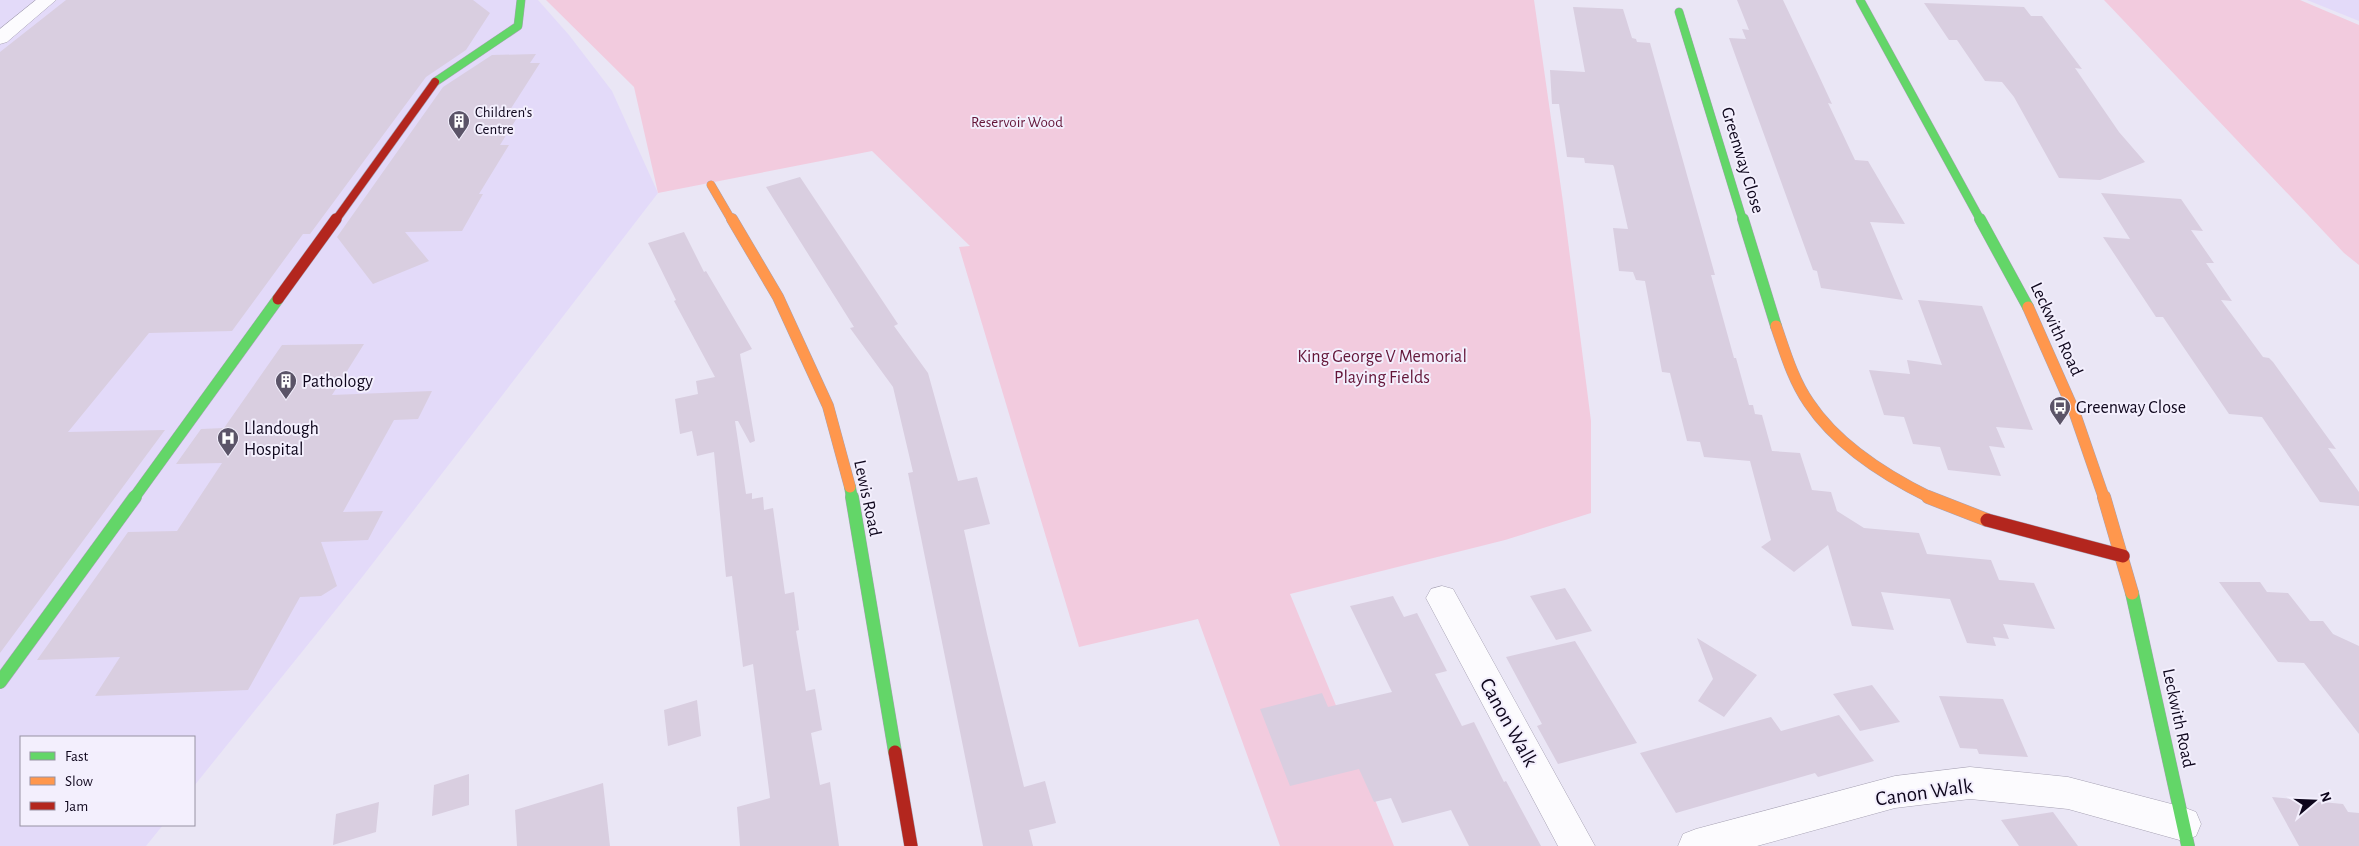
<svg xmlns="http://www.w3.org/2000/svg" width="2359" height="846" viewBox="0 0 2359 846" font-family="'Alegreya Sans',sans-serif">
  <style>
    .built { fill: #e3daf9 }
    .green { fill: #f2cbde }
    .building { fill: #d9cee0 }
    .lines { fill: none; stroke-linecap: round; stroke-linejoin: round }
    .street-casing { stroke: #a7a2b4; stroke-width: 1 }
    .fast-far2-casing { stroke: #a7a2b4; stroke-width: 9 }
    .fast-far1-casing { stroke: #a7a2b4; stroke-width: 12 }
    .fast-casing { stroke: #a7a2b4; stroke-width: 14 }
    .slow-far2-casing { stroke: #a7a2b4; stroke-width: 9 }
    .slow-far1-casing { stroke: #a7a2b4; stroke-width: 12 }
    .slow-casing { stroke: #a7a2b4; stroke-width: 14 }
    .jam-far2-casing { stroke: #a7a2b4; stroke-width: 9 }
    .jam-far1-casing { stroke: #a7a2b4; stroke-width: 12 }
    .jam-casing { stroke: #a7a2b4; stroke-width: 14 }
    .street { fill: #fcfbfe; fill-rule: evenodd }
    .fast-far2 { stroke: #63d668; stroke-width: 8 }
    .fast-far1 { stroke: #63d668; stroke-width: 11 }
    .fast { stroke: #63d668; stroke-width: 13 }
    .slow-far2 { stroke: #ff974d; stroke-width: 8 }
    .slow-far1 { stroke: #ff974d; stroke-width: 11 }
    .slow { stroke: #ff974d; stroke-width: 13 }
    .jam-far2 { stroke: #b3261e; stroke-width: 8 }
    .jam-far1 { stroke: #b3261e; stroke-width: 11 }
    .jam { stroke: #b3261e; stroke-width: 13 }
    .labels { text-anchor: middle; stroke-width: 4; stroke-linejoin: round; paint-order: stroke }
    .far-poi-label { font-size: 15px; fill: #0e061c; stroke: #f3effd; text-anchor: start }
    .far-park-label { font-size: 15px; fill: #631538; stroke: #f3effd }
    .street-label { font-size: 18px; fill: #0e061c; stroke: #f3effd }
    .park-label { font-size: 18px; fill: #631538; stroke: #f3effd }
    .poi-label { font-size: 18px; fill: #0e061c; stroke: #f3effd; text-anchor: start }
    .near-street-label { font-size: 21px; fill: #0e061c; stroke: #f3effd }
  </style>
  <rect width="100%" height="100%" fill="#eae6f5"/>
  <path class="built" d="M0,0H538L569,35L612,91L658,193L363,576L194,786V737H21V825H163L146,846H0Z
    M2307,0H2359V21Z"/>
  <path class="green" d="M546,0H1534L1563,202L1591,421V513L1505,540L1290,594L1394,846H1280L1198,619L1079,647L959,247L970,246L872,151L658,193L634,87Z
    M2104,0H2300L2359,25V265L2344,253Z"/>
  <path class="building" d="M66,0H473L490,13L466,50L426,77L310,234H303L232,331L149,333L68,432L165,430L0,653V52Z
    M1737,0H1783L1819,76L1832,104L1828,103L1855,160L1868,161L1905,224L1870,222L1903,300L1821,288L1817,271L1813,270L1729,38L1746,39L1742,29L1749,30Z
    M1924,3L2024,7L2031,16H2042L2082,69L2075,68L2119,132L2145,162L2100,180L2059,178L2014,97L2002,82L1985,81L1957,40H1949Z
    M1573,7L1623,9L1632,38L1636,39L1637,42L1650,43L1715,275H1711L1734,358H1736L1749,405H1753L1755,414L1762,415L1772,451L1800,453L1812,490L1831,492L1837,511L1864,528L1919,533L1927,554L1991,560L1999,580L2034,583L2055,629L2003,624L2009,639L1993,637L1996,646L1967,643L1950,599L1881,592L1894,630L1852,626L1828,545L1794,572L1761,547L1771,540L1750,461L1704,457L1700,442L1687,441L1670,373L1662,372L1645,281L1636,280L1633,272L1619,271L1613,228L1628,229L1614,167L1613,165L1585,163L1584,158L1567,157L1559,104H1552L1550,70L1585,72Z
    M536,54L530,63H540L510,110H522L500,145H509L479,194H483L462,231L405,232L429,261L373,284L337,237L443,87L492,55Z
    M800,177L898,324L894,326L928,373L958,481L977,477L990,524L964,530L987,634L1024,787L1045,781L1056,823L1029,830L1033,846H983L908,473L913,472L893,387L850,328L854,327L766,187Z
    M2101,193L2181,199L2203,231L2191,230L2214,263H2206L2232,301L2221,300L2263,357L2269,358L2273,362L2336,449L2328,448L2359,492V506L2320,502L2262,417L2229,414L2163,317H2156L2103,237L2130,239Z
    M684,232L704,272L706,271L752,349L740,354L755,441L750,443L738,421H735L746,494L752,493V499L763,497L764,510L773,508L785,594L794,592L799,630L796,631L806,691L815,689L822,730L811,733L820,785L830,782L839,846H740L737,807L770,798L753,664L743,667L732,576L726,577L714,452L697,456L692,431L680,434L675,399L698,394L696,381L715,377L674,301L676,300L648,243Z
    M1918,300L1982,306L2033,430L1996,427L2005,448L1989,446L2001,476L1948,470L1940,447L1913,444L1904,417L1884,415L1869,370L1910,374L1907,360L1942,365Z
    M364,344L332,395L432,391L418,419L394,420L343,512L383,511L368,540L321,542L337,586L321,596L300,597L248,690L95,696L120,657L37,660L128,532L177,531L222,463L176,464L201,429L224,428L282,345Z
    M2219,582H2260L2267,592L2288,593L2310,621H2323L2333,634L2359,646V734L2304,663L2278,662Z
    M1565,588L1592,631L1556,640L1530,596Z
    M1393,596L1404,617L1417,613L1447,671L1435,674L1462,726L1474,722L1504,782L1506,781L1541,846H1469L1451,810L1402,823L1391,798L1374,802L1359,769L1290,786L1260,709L1322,693L1328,707L1392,692L1350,606Z
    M1697,638L1757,675L1724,717L1698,701L1713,679Z
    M1575,641L1637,743L1558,764L1537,726L1542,724L1506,657Z
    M1872,685L1900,722L1860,731L1833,694Z
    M1939,696L2003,699L2028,757L1979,754L1977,749L1960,748Z
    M697,700L701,736L668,746L664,710Z
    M1839,715L1874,761L1818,777L1815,773L1676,813L1640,753L1771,717L1781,731Z
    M469,774V805L432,816L434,785Z
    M603,783L610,846H517L515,810Z
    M2272,797L2343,804L2348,812L2359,813V846H2299Z
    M379,802L376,832L333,845L336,814Z
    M2053,812L2078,846H2019L2001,820Z"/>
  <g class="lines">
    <g class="street-casing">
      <path id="street" d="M36,0H56L7,42L0,44V29Z
        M1442,586L1453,589L1595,846H1558L1426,598L1431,589Z
        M1970,767L2068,777L2183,807L2196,812L2201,824L2196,836L2183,841L2068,809L1970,799L1895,808L1757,846H1678L1683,834L1696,829L1895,776Z"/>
    </g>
    <g class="fast-far2-casing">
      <path id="fast-far2" d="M1860,0L1981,221
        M1679,12L1743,221
        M435,82L518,26L521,0"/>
    </g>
    <g class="fast-far1-casing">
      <path id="fast-far1" d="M1743,219L1776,326
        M1980,219L2028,307
        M850,487L852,498
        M134,498L278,299"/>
    </g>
    <g class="fast-casing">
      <path id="fast" d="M852,497L895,752
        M2132,593L2188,846
        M0,682L135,497"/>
    </g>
    <g class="slow-far2-casing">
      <path id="slow-far2" d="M711,185L732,221"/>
    </g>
    <g class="slow-far1-casing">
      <path id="slow-far1" d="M732,219L778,297L828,406L850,487
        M2028,307L2074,411L2104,498
        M1776,326C1785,352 1793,380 1809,403C1837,445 1886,476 1931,498"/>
    </g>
    <g class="slow-casing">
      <path id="slow" d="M1928,497L1987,520
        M2104,497L2132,593"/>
    </g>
    <g class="jam-far2-casing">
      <path id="jam-far2" d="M335,221L435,82"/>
    </g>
    <g class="jam-far1-casing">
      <path id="jam-far1" d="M278,299L336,219"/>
    </g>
    <g class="jam-casing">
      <path id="jam" d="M1987,520L2123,556
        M895,752L911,846"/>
    </g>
    <use href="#street" class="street"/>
    <use href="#fast-far2" class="fast-far2"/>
    <use href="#fast-far1" class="fast-far1"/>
    <use href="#fast" class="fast"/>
    <use href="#slow-far2" class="slow-far2"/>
    <use href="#slow-far1" class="slow-far1"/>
    <use href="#slow" class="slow"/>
    <use href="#jam-far2" class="jam-far2"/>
    <use href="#jam-far1" class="jam-far1"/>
    <use href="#jam" class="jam"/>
  </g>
  <defs>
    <g id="building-pin" transform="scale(1.125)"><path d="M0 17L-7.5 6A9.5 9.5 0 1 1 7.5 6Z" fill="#5b5468" stroke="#f3effd"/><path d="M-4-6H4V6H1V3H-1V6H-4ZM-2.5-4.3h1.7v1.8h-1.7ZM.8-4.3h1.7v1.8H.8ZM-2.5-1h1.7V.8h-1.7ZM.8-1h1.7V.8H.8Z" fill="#fff"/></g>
    <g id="bus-pin" transform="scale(1.125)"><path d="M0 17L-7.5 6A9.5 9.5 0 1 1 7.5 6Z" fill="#5b5468" stroke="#f3effd"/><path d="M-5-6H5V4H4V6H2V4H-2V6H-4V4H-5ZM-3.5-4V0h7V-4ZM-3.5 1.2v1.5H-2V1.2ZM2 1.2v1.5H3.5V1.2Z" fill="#fff"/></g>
    <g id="hospital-pin" transform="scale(1.125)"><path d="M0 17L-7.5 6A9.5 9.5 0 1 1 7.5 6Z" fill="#5b5468" stroke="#f3effd"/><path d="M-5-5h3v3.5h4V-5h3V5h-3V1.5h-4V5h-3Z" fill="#fff"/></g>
  </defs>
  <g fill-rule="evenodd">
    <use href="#building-pin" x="459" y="121"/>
    <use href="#building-pin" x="286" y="381"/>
    <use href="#bus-pin" x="2060" y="407"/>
    <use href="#hospital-pin" x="228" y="438"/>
  </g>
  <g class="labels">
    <g class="far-poi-label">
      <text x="475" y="117">Children's<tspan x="475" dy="17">Centre</tspan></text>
    </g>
    <g class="far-park-label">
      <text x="1017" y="127">Reservoir Wood</text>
    </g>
    <g class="street-label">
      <text transform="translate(1743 160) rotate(73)" y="6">Greenway Close</text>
      <text transform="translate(2057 329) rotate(65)" y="6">Leckwith Road</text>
      <text transform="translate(868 498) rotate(78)" y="6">Lewis Road</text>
      <text transform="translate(2179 718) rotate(78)" y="6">Leckwith Road</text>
    </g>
    <g class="park-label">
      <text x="1382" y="362">King George V Memorial<tspan x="1382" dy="21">Playing Fields</tspan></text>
    </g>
    <g class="poi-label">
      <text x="302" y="387">Pathology</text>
      <text x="2076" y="413">Greenway Close</text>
      <text x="244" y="434">Llandough<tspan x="244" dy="21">Hospital</tspan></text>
    </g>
    <g class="near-street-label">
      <text transform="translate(1509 722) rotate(61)" y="7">Canon Walk</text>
      <text transform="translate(1924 792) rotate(-8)" y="7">Canon Walk</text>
    </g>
  </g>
  <rect x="20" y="736" width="175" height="90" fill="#f3effd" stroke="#9792a3"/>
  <rect x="30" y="752" width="25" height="8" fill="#63d668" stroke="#9792a3"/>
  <text x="65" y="761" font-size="15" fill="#0e061c">Fast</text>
  <rect x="30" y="777" width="25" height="8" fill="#ff974d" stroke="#9792a3"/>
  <text x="65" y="786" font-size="15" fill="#0e061c">Slow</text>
  <rect x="30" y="802" width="25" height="8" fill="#b3261e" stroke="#9792a3"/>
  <text x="65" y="811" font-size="15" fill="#0e061c">Jam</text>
  <g transform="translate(2314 801) rotate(71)" stroke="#f3effd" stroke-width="4" paint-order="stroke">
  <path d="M0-4L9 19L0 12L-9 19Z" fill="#0e061c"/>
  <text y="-8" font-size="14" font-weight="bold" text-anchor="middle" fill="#0e061c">N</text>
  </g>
</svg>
